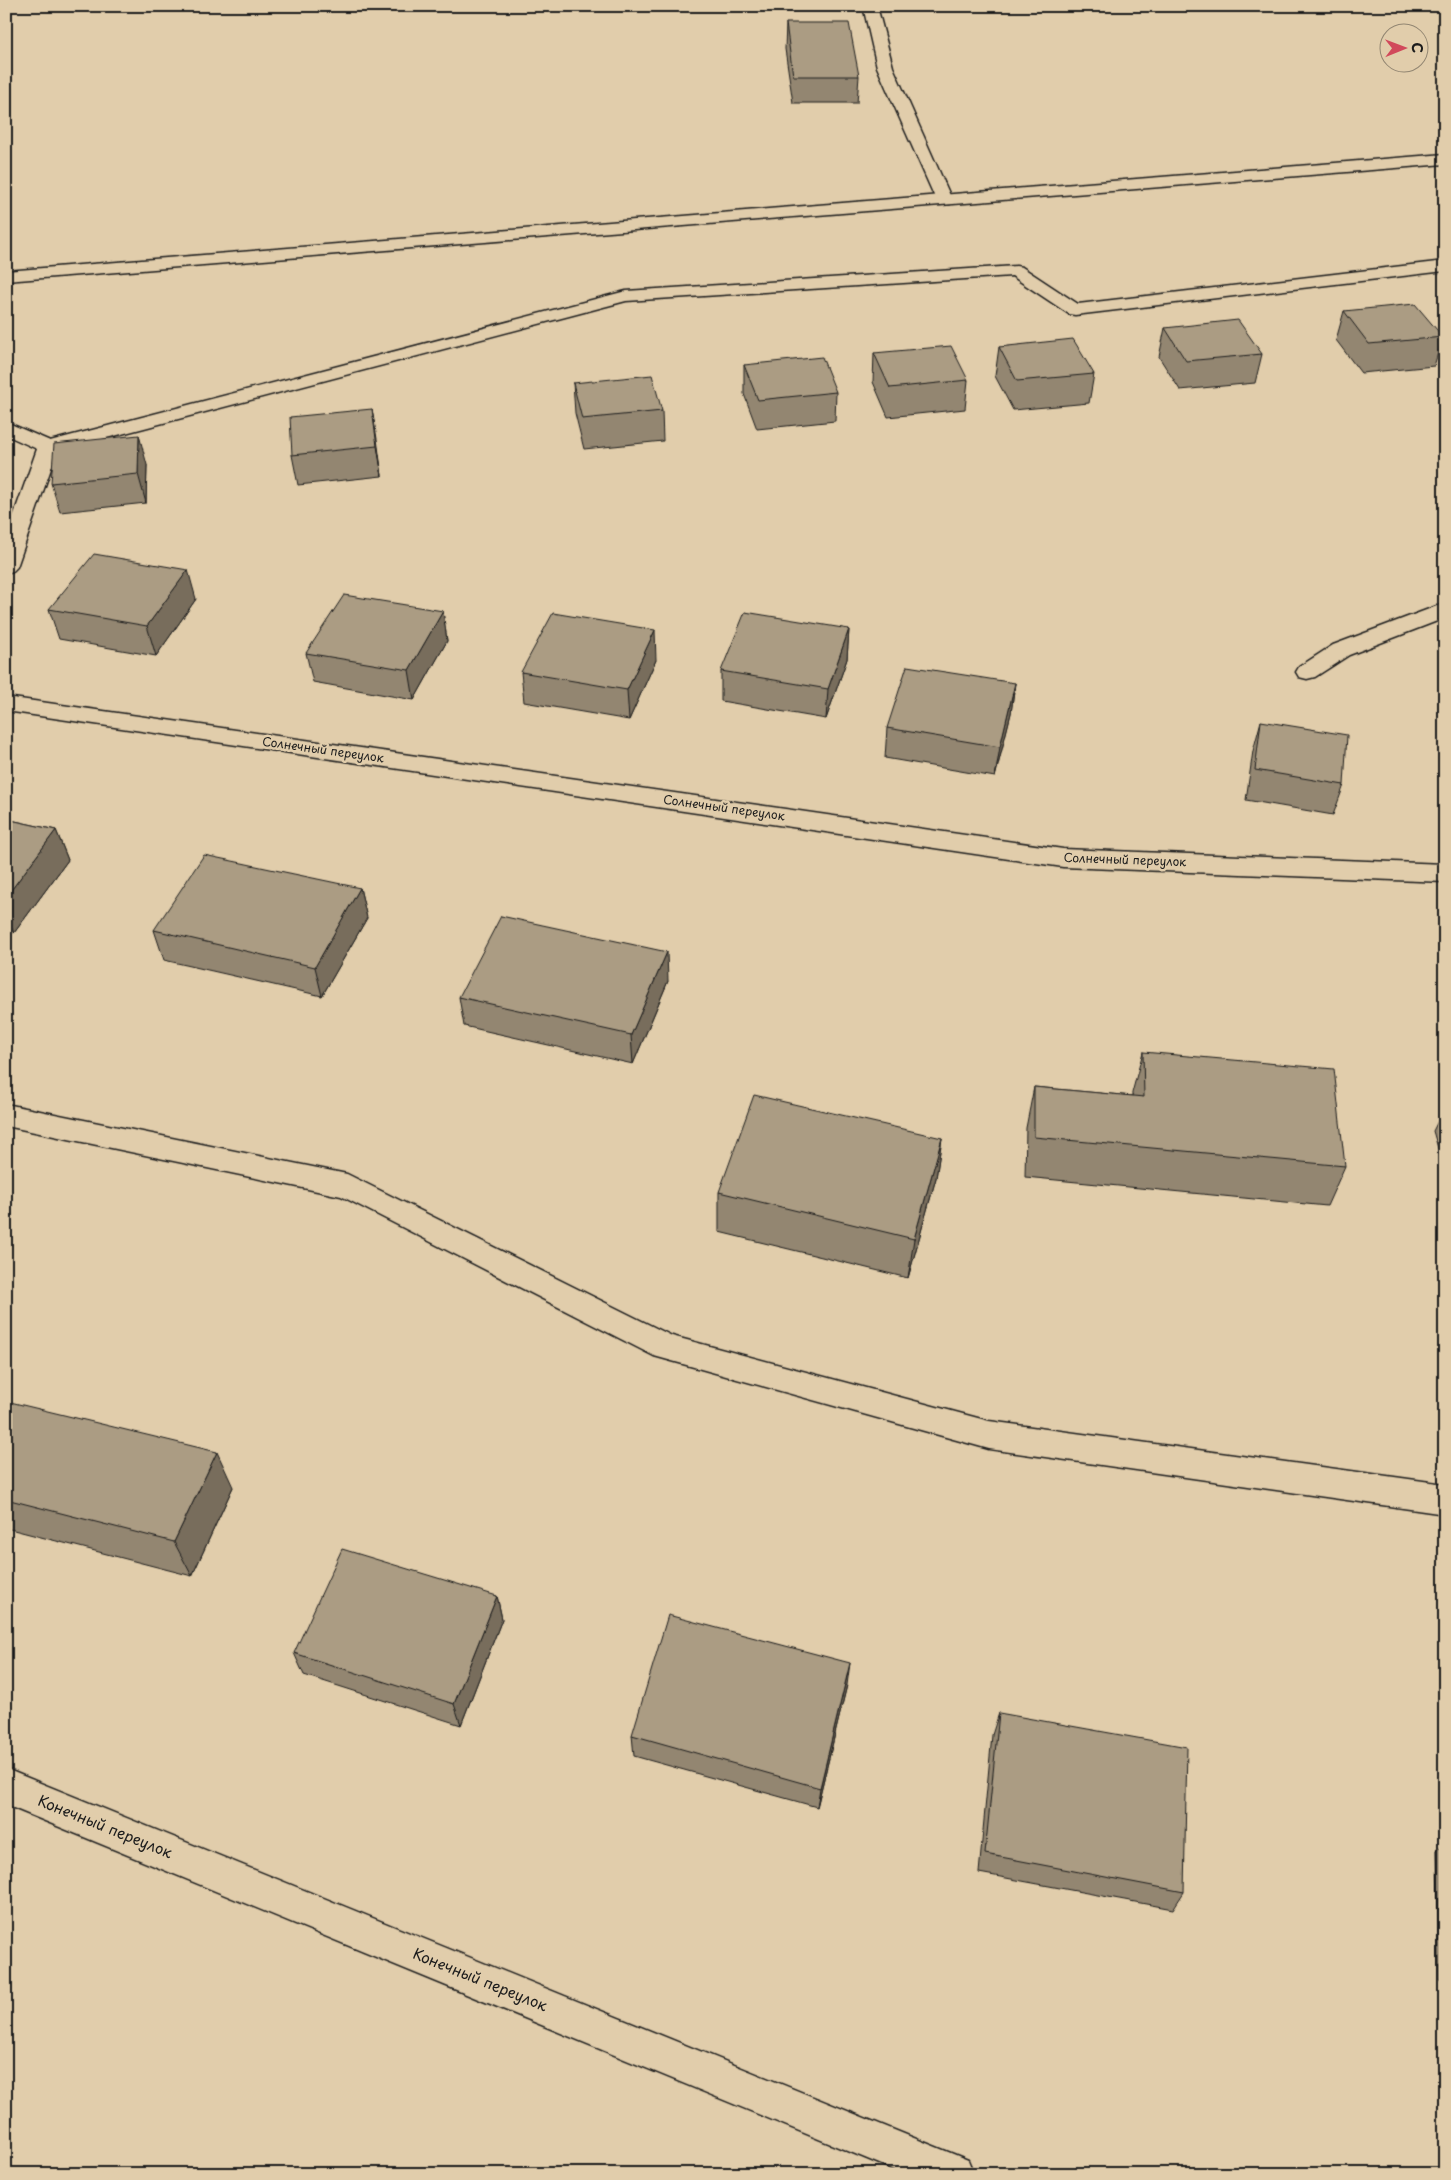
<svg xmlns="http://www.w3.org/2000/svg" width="1451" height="2180" viewBox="0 0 1451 2180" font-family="'Playpen Sans',sans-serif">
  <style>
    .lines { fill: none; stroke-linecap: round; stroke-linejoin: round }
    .minor-casing { stroke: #1c1c1c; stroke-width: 3 }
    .highway-casing { stroke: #1c1c1c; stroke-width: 3 }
    .minor { fill: #e1cdab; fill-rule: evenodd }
    .highway { fill: #e1cdab; fill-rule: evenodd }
    .wall { fill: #938671; stroke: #1c1c1c }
    .shaded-wall { fill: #786d5c; stroke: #1c1c1c }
    .building { fill: #ab9c83; stroke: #1c1c1c }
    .labels { text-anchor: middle; stroke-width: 5; stroke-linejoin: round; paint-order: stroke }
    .street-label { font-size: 12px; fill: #1c1c1c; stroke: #e1cdab }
    .near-street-label { font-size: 15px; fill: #1c1c1c; stroke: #e1cdab }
  </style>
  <rect width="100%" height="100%" fill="#e1cdab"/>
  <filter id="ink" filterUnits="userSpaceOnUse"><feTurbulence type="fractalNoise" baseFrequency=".02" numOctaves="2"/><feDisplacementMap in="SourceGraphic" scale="10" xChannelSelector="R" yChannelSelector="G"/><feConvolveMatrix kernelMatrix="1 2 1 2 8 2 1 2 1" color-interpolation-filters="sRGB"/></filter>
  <g filter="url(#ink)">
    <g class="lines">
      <g class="minor-casing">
        <path id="minor" d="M863,6H877L893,67L952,200L950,204H938L936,200L877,67Z
          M1445,261V271L1075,315L1069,314L1012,276L626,301L57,451L17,567L13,571L6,573V537L37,449L6,435V422L50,441L626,291L1016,266L1022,267L1078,304Z
          M1445,603V618L1349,655L1315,677L1307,679L1299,677L1296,672L1299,667L1333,645Z
          M6,697L1063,849L1445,864V882L1063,867L6,711Z
          M6,1104L347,1174L672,1336L989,1421L1445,1484V1514L989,1449L654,1356L341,1196L6,1126Z
          M6,1769L968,2160L974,2174H904L6,1805Z"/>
      </g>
      <g class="highway-casing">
        <path id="highway" d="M1445,154V164L6,281V271Z"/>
      </g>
      <use href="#minor" class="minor"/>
      <use href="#highway" class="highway"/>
    </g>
    <path class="wall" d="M786,23L859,76L857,103H793L785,49Z
      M1344,311L1443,337L1434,366L1361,373L1336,340Z
      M1165,328L1262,354L1255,383L1180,390L1159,357Z
      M999,347L1094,374L1089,403L1013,410L995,376Z
      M874,353L968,380L965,409L888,417L873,382Z
      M744,365L836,392L835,421L757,429L744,394Z
      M573,383L662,411L663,441L584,449L575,413Z
      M372,409L382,476L298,485L292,455Z
      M147,465L146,503L60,512L51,483Z
      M196,599L156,656L59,639L49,609Z
      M443,611L447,641L414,700L313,682L306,653Z
      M849,629L847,659L826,719L721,701V671Z
      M656,660L629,720L524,702L521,672Z
      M1015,683L1011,713L995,777L885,758L887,728Z
      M1261,721L1344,785L1333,815L1246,800L1253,751Z
      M6,819L56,830L68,860L14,933L6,931Z
      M360,888L367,918L322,996L164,960L154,930Z
      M668,981L633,1064L464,1026L459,997Z
      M1143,1052L1345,1166L1327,1206L1025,1177L1026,1128L1034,1087L1132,1096V1093Z
      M1445,1107V1172L1433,1131Z
      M942,1138L936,1178L908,1278L719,1232V1192Z
      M6,1401L233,1487L192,1576L6,1528Z
      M497,1596L502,1619L461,1725L304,1675L294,1653Z
      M847,1685L817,1807L634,1756L632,1735Z
      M999,1713L1184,1892L1173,1909L979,1873L992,1735Z
      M1445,1842V1981L1439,1980L1437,1850Z"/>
    <path class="shaded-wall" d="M372,409L377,439L382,476L377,446Z
      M139,435L147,465L146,503L138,474Z
      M188,570L196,599L156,656L147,626Z
      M443,611L447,641L414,700L409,670Z
      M849,629L847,659L826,719L828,689Z
      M655,630L656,660L629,720L627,690Z
      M1015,683L1011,713L995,777L1000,747Z
      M56,830L68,860L14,933L6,915V897Z
      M360,888L367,918L322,996L315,967Z
      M667,952L668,981L633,1064L631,1035Z
      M942,1138L936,1178L908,1278L914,1239Z
      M217,1452L233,1487L192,1576L174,1542Z
      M497,1596L502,1619L461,1725L454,1704Z
      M850,1663L847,1685L817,1807L820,1788Z"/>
    <path class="building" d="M786,23H849L859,76H793Z
      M1415,304L1443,337L1369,344L1344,311Z
      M1238,320L1262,354L1186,361L1165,328Z
      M1073,339L1094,374L1017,381L999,347Z
      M951,346L968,380L890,388L874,353Z
      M822,357L836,392L758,400L744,365Z
      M652,375L662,411L582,419L573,383Z
      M372,409L377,446L292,455L290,417Z
      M139,435L138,474L51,483L54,444Z
      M94,554L188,570L147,626L49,609Z
      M344,595L443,611L409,670L306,653Z
      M745,612L849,629L828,689L721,671Z
      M553,613L655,630L627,690L521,672Z
      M907,666L1015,683L1000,747L887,728Z
      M1261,721L1347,735L1344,785L1255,770Z
      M6,819L56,830L6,897Z
      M204,855L360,888L315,967L154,930Z
      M501,916L667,952L631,1035L459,997Z
      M1143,1052L1334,1069L1345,1166L1034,1137V1087L1144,1097Z
      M754,1095L942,1138L914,1239L719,1192Z
      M6,1401L217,1452L174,1542L6,1499Z
      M342,1549L497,1596L454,1704L294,1653Z
      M668,1615L850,1663L820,1788L632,1735Z
      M999,1713L1187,1747L1184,1892L985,1854Z"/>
  </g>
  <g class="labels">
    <g class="street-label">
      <text transform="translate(323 750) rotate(8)" y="4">Солнечный переулок</text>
      <text transform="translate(724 808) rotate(8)" y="4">Солнечный переулок</text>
      <text transform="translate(1125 860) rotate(2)" y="4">Солнечный переулок</text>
    </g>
    <g class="near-street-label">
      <text transform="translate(105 1827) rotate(22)" y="5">Конечный переулок</text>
      <text transform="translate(480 1980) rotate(22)" y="5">Конечный переулок</text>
    </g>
  </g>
  <rect width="1451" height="2180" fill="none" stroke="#e1cdab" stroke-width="25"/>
  <rect x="12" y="12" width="1426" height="2155" fill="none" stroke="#1c1c1c" stroke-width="2" filter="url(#ink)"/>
  <g transform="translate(1404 48) rotate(89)"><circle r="24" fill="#e1cdab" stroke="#928672"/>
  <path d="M0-4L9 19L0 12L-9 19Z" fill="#d1495b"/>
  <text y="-8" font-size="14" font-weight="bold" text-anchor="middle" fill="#1c1c1c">С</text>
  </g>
</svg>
